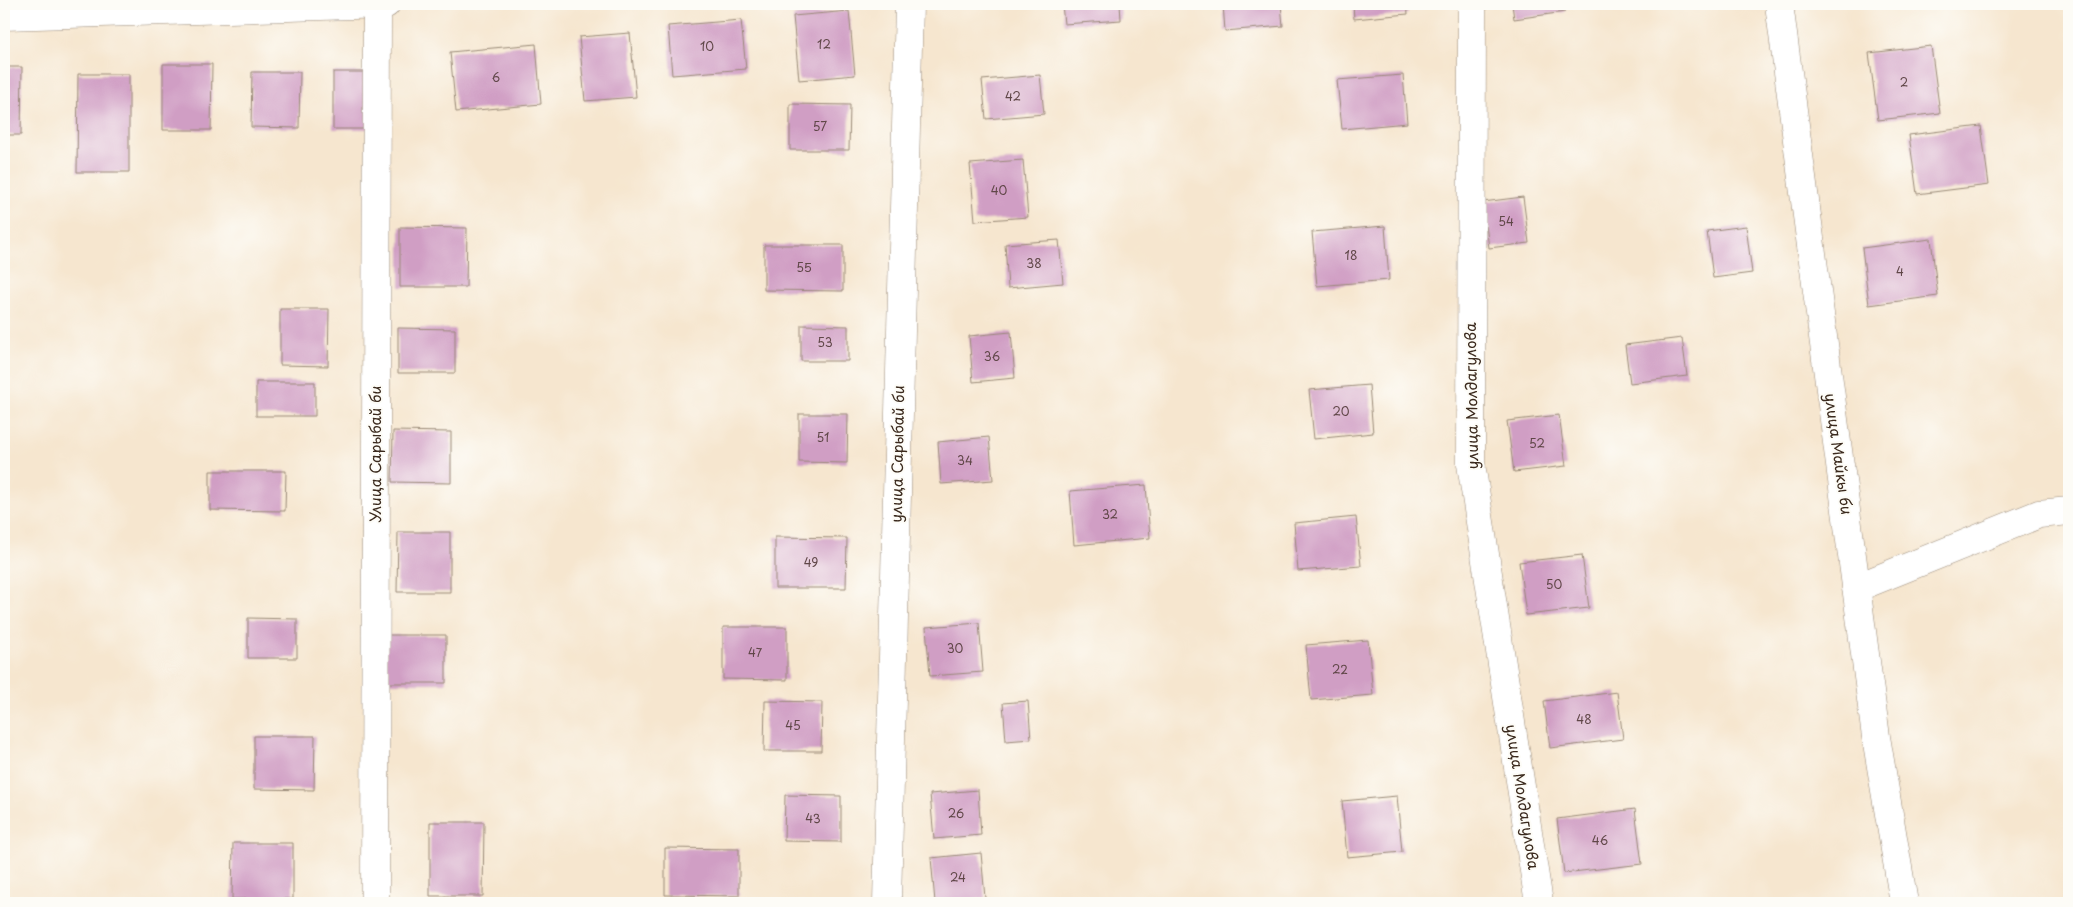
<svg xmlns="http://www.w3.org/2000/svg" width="2073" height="907" viewBox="0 0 2073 907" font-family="'Playpen Sans',sans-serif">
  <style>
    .building { fill: #d09ec4 }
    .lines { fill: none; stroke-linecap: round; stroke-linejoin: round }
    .street-casing { stroke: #988876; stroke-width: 29 }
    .street { stroke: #fff; stroke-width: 28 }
    .labels { text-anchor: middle; stroke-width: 4; stroke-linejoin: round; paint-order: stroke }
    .number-label { font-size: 12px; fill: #604748 }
    .street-label { font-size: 15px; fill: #3b2a1e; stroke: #fdfcf7 }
  </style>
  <rect width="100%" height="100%" fill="#fdfcf7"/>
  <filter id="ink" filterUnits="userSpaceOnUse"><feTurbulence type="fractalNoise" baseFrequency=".02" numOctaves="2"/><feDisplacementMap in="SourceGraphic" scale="10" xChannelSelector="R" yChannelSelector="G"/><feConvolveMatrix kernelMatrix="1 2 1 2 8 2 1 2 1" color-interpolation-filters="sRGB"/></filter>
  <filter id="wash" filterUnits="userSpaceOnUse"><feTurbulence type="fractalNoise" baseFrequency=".0096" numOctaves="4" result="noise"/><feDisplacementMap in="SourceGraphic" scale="20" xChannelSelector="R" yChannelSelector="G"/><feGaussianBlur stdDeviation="1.12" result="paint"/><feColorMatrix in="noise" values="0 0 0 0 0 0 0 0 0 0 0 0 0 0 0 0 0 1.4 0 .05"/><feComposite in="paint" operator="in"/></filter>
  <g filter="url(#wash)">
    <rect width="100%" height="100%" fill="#f6e6cf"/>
    <g id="blocks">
      <path class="building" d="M1062,4H1120L1121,20L1064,24Z
        M1223,4H1281L1283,26L1225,31Z
        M1353,4H1407L1408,14L1354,19Z
        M1512,4H1564L1565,12L1514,19Z
        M849,11L855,75L799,80L793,16Z
        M741,20L746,69L672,75L668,26Z
        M630,33L636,97L585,101L579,37Z
        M536,44L541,104L456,112L450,52Z
        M1931,46L1940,113L1878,120L1869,53Z
        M163,64H212L211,130H163Z
        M4,67H22L21,135H4Z
        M252,72H300L299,128L251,127Z
        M333,72H371L370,129H333Z
        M78,74H129V172H77Z
        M1040,75L1044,114L986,119L982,80Z
        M1403,75L1407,123L1342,129L1337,80Z
        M790,104L850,105L849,150H790Z
        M1981,126L1989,185L1917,194L1909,135Z
        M1023,160L1028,217L975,221L970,164Z
        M1523,197L1529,243L1489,248L1483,202Z
        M1385,226L1389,280L1317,286L1312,232Z
        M1746,226L1752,273L1713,278L1707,231Z
        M400,227L467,228L466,287H400Z
        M1931,239L1938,296L1869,305L1862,248Z
        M1059,240L1063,283L1008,288L1005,244Z
        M764,245H843V291L764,290Z
        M280,309H329L328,366L280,365Z
        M801,325L848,326V361H801Z
        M398,328L455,329V373H398Z
        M1011,332L1015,378L973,382L969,336Z
        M1682,338L1687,376L1630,383L1625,345Z
        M256,382H315V416H256Z
        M1369,385L1373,433L1314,439L1309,390Z
        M799,414H848L847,463L799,462Z
        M1559,415L1566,466L1514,472L1507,421Z
        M393,431L451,432V483L392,482Z
        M989,437L993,480L941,484L938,442Z
        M210,471H286L285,511L210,510Z
        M1146,485L1150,538L1074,545L1070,491Z
        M1356,517L1361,566L1298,571L1294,523Z
        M398,532H450V592H397Z
        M775,537L847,538L846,588H775Z
        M1582,555L1589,608L1526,615L1519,562Z
        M248,618L297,619V658H248Z
        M979,623L983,672L930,676L926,627Z
        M723,627H787V680L723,679Z
        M385,635H446V683H385Z
        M1368,640L1373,695L1311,700L1306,645Z
        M1617,692L1623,739L1550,748L1544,701Z
        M765,701L822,702L821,751H764Z
        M1028,701L1031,739L1006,741L1003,703Z
        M254,736H315L314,790L254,789Z
        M978,790L981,835L934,839L930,794Z
        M785,795L841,796V842L784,841Z
        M1397,796L1402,852L1347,857L1342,801Z
        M1635,809L1642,864L1564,873L1557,819Z
        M430,822H484L483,896H430Z
        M233,843H293V899H232Z
        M665,848L739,849V896L665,895Z
        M981,853L985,898L935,902L931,858Z"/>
    </g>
  </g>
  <g filter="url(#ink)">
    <use href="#blocks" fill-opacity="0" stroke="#988876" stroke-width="1"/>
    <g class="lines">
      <g class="street-casing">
        <path id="street" d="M1472,4L1471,464L1539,903
          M1779,4L1876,737L1904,903
          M4,16L386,4
          M1856,588L2039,514L2069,511
          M375,903L377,4
          M887,903L909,4"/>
      </g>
      <use href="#street" class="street"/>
    </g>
  </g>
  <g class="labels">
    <g class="number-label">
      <text x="824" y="49">12</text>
      <text x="707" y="51">10</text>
      <text x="496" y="82">6</text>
      <text x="1904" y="87">2</text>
      <text x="1013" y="101">42</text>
      <text x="820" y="131">57</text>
      <text x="999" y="195">40</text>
      <text x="1506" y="226">54</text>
      <text x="1351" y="260">18</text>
      <text x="1034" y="268">38</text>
      <text x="804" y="272">55</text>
      <text x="1900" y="276">4</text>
      <text x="825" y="347">53</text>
      <text x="992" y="361">36</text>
      <text x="1341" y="416">20</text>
      <text x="823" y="442">51</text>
      <text x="1537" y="448">52</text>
      <text x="965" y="465">34</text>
      <text x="1110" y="519">32</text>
      <text x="811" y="567">49</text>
      <text x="1554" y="589">50</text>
      <text x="955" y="653">30</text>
      <text x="755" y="657">47</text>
      <text x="1340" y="674">22</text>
      <text x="1584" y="724">48</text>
      <text x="793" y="730">45</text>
      <text x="956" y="818">26</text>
      <text x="813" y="823">43</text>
      <text x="1600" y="845">46</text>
      <text x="958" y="882">24</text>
    </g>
    <g class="street-label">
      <text transform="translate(1472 396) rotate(-91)" y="5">улица Молдагулова</text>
      <text transform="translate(376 454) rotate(-90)" y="5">Улица Сарыбай би</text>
      <text transform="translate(898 454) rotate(-89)" y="5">улица Сарыбай би</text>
      <text transform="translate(1838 454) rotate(82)" y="5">улица Майкы би</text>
      <text transform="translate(1522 797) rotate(81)" y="5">улица Молдагулова</text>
    </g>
  </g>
  <rect width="2073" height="907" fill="none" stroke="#fdfcf7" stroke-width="20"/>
</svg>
